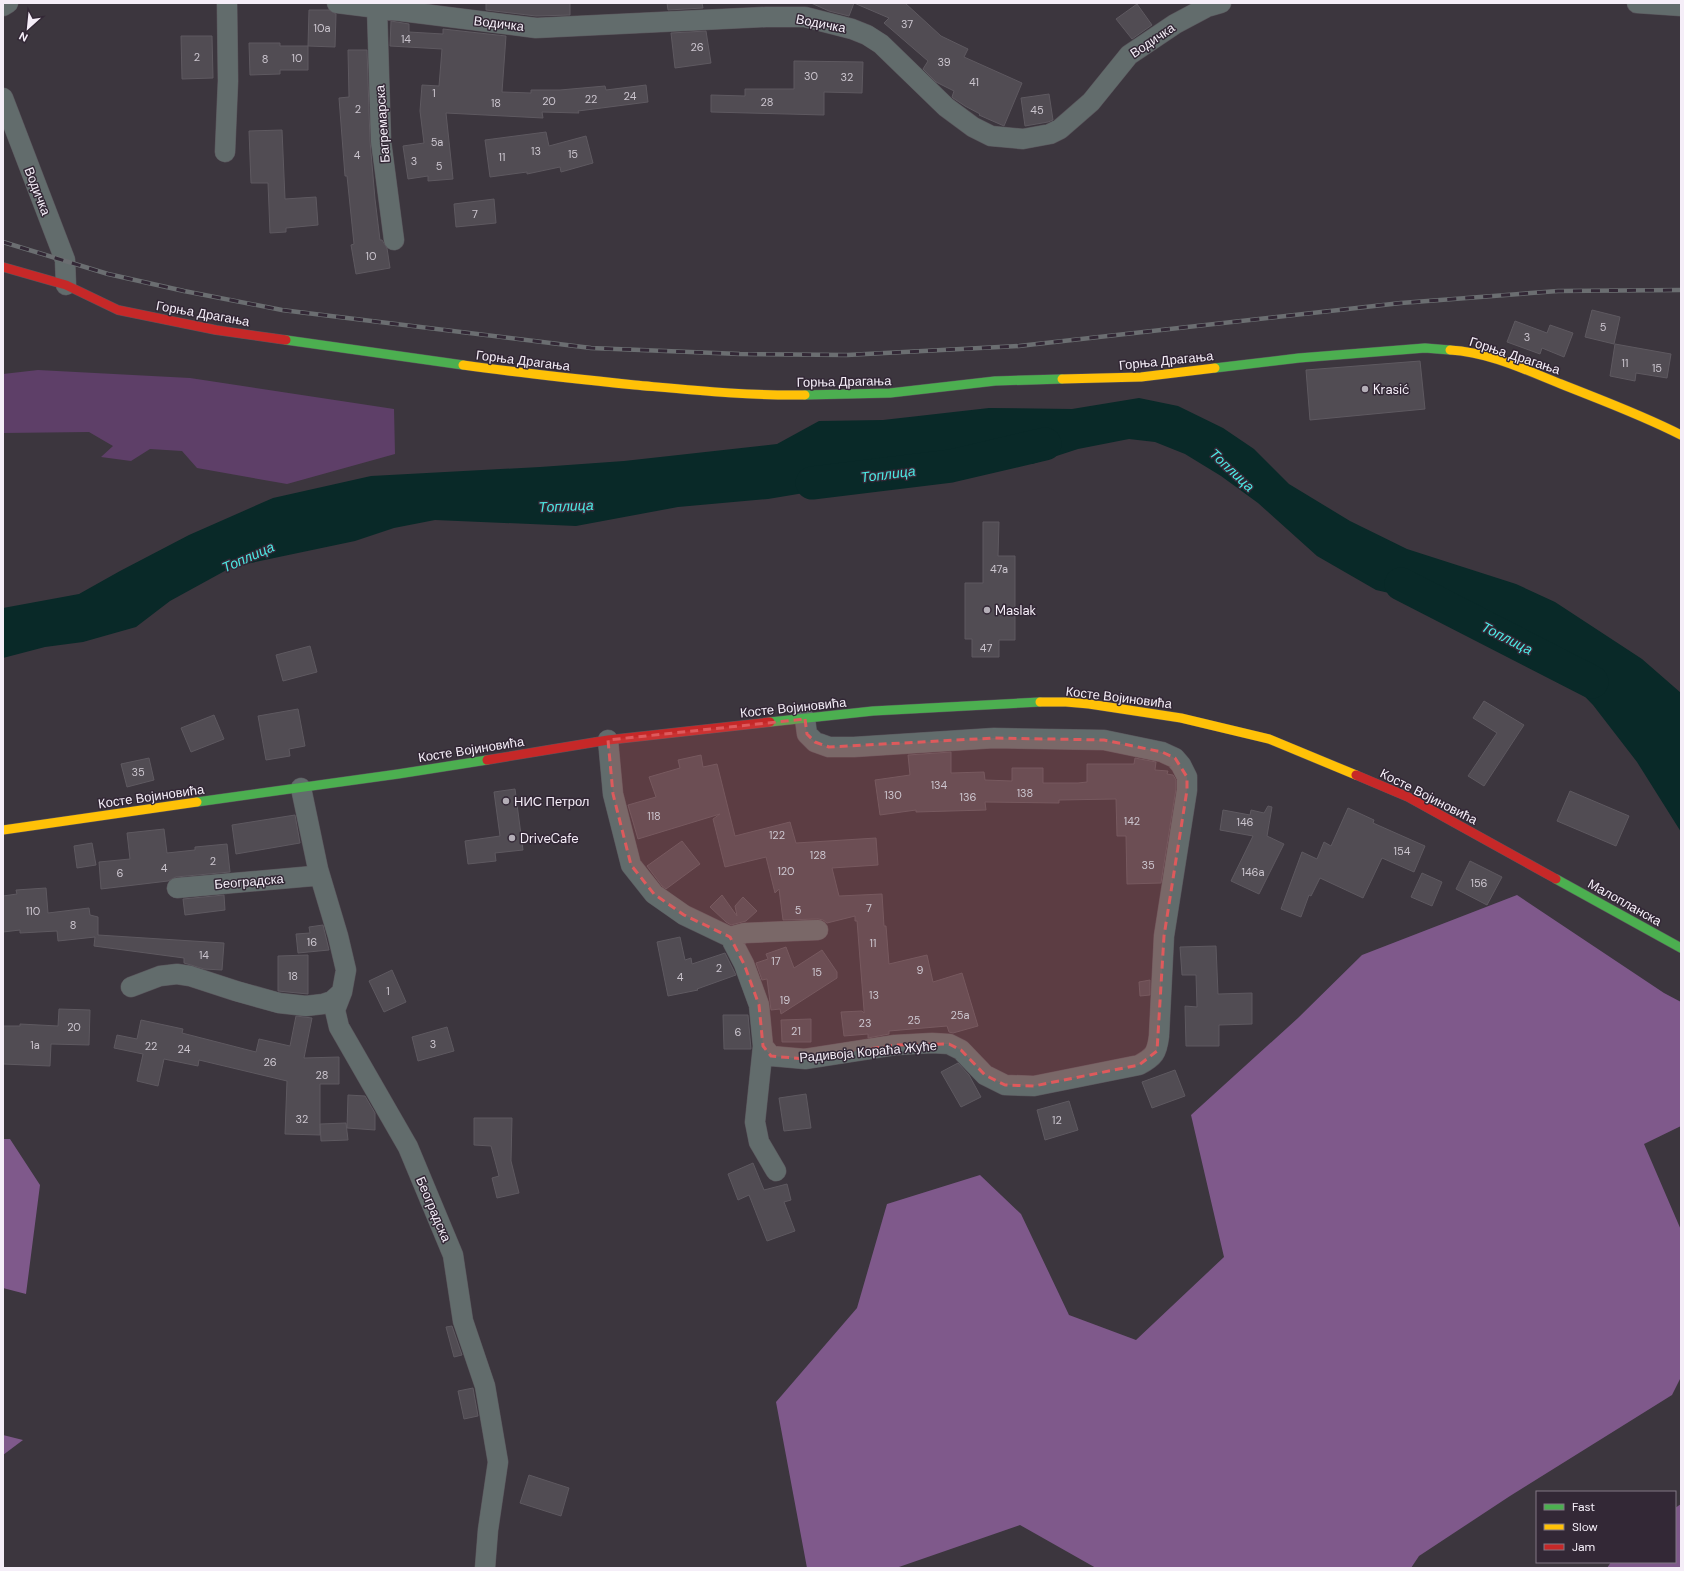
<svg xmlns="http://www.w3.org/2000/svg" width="1684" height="1571" viewBox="0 0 1684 1571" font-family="'DM Sans',sans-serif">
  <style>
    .green { fill: #5e3f68 }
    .forest { fill: #7f598b }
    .water { fill: #092928 }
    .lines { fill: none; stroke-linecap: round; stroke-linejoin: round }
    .river { stroke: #092928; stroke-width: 33 }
    .building { fill: #514c53; stroke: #5e5960 }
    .street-casing { stroke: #59545b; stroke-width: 21 }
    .fast-casing { stroke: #59545b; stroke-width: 10 }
    .slow-casing { stroke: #59545b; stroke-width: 10 }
    .jam-casing { stroke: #59545b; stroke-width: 10 }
    .street { stroke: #626c6c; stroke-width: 20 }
    .fast { stroke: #4caf50; stroke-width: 9 }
    .slow { stroke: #ffc107; stroke-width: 9 }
    .jam { stroke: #c62828; stroke-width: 9 }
    .rail-casing { stroke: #6b6e71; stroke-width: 4.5 }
    .rail { stroke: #332836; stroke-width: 3; stroke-dasharray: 9; stroke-linecap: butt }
    .marked { fill: #de5a5c; fill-opacity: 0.2; stroke: #de5a5c; stroke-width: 3; stroke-dasharray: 8 5; stroke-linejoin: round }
    .poi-dot { fill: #b4aeb7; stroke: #332836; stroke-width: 1.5 }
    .labels { text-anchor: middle; stroke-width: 3; stroke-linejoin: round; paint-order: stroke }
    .number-label { font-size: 11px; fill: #ccc6cf }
    .street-label { font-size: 13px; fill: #f5eef8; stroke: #332836 }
    .poi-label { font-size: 13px; fill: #f5eef8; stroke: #332836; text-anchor: start }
    .water-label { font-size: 14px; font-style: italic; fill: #4ceae5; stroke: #332836 }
  </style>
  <rect width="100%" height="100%" fill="#3c363e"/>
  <path class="green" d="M38,370L190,378L394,409L395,454L287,484L197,468L182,451L150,449L131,461L101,457L113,446L89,432L3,433V374Z"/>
  <path class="forest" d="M1517,895L1664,993L1681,1002V1126L1644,1144L1681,1230V1377L1672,1395L1510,1496L1419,1556L1411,1568H1096L1020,1525L896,1568H807L776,1402L857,1308L887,1204L980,1175L1021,1214L1069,1315L1136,1340L1224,1257L1191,1115L1298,1018L1362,955Z
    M3,1139H10L40,1185L26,1294L3,1288Z
    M3,1435L23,1440L3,1455Z
    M1681,1504V1568H1607L1611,1562H1675V1508Z"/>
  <path class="water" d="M1139,398L1178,406L1223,428L1254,449L1289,484L1350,521L1407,549L1516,584L1555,602L1642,659L1681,693V832L1637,762L1593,705L1530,640L1480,614L1376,590L1317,556L1258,503L1221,476L1185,454L1155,442L1129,439L1078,449L1032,464L994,452L941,459L874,472L828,489L768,499L678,507L576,526L435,520L394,528L355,541L232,567L170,601L136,627L83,642L45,647L3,658V608L79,594L120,571L189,535L273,498L371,476L540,467L624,461L777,444L819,421L883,420L989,408L1072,409Z"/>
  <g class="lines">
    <path class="river" d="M812,483L951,466L1045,444
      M1401,584L1592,682"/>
  </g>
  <path class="building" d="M486,3H570V15L536,16L486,10Z
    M667,3H702L703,8L668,10Z
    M811,3H905L941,36L968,49L964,57L1022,83L1004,126L979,115L980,114L965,106L953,98L952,97L954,91L936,82L923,69L928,61L884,23L889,18L854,3L849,16L829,11Z
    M1137,4L1152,25L1132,39L1116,19Z
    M309,10H329L336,14L335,47L308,46Z
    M391,21L409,24V32L443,34V29L506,36L502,92L531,93V90H560L605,86L606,90L646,85L648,102L578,111L579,113L542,112L543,118L446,113L453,179L428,181V176L408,179L403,146L424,143L420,111L422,85L439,86L442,49L390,46Z
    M706,31L711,63L675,68L671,33Z
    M181,36H212L213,78L182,79Z
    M249,43H280V46H308V70H280V74L250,75Z
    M348,50H367L370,141L375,199L380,240H382L387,248L390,268L356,274L351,245L354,244L347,176H345L339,98L349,97Z
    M794,61L863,62L862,93L824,92V115L711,112V95L745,96V89H794Z
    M1049,94L1053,120L1048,122L1025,126L1021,98Z
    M282,130L285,199L316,197L318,225L286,228V232L270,233L268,183H251L249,131Z
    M546,132L549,146L586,136L593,163L561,172L560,167L527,174V172L490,177L485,140Z
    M494,199L496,223L456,227L454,204Z
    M1592,310L1620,317L1614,344L1585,337Z
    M1515,321L1547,333L1550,325L1573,333L1564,357L1542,348L1540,354L1507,342Z
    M1615,344L1671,354L1667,378L1636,373L1635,381L1610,376Z
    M1420,361L1425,409L1310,420L1306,370Z
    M983,522H999L998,556H1015V640H999V657H972V639H965V583H983Z
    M310,646L317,672L283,681L276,655Z
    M1484,701L1524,725L1484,786L1468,776L1497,733L1473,718Z
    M298,709L305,746L289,749L290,756L266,760L258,716Z
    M214,715L224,739L191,752L181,728Z
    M951,752V773L984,772L985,780L1012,781V768H1043V783H1078L1087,782V764H1134L1135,758L1156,762L1155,770L1168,771L1167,774L1173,775L1176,780V789L1161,883L1127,884L1126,836H1117L1116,799L1059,800V803L985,802L986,810L916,812V810L880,815L875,780L910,775L908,755Z
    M701,755L703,767L717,764L735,836L790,822L796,843L876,838L878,865L832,868L839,896L882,894L884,926H886L889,964L927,955L933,982L962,973L978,1026L953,1033L949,1032L947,1026L889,1031V1034L868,1038V1034L844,1036L841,1012L862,1011L864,1013V1010L857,921H855V916L827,923L823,920L818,919L783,920L779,889L775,893L766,857L725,867L713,819L720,814L638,839L628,805L656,797L649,777L680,768L678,760Z
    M149,758L154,780L127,787L121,764Z
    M515,789L523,850L495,853L496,861L468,864L465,841L500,836L494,792Z
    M1570,791L1629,816L1616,846L1557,821Z
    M1268,806L1272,807L1267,836L1284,844L1259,894L1231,881L1253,836L1220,830L1223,810L1250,815L1251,810L1264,813Z
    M1348,808L1374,820L1373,823L1425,846L1414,872L1382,858L1363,898L1320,878L1311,896L1309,895L1301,917L1281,909L1302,852L1317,859L1324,842L1331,846Z
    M295,815L300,843L236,854L232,825Z
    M164,829L167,853L195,850V847L227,844L230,872L176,877L168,881L101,889L99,862L130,859L127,833Z
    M682,841L700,864L666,889L662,886L647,866Z
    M92,843L96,865L77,868L74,846Z
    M1470,861L1502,877L1487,905L1456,889Z
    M1422,873L1442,882L1432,906L1411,897Z
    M46,888L48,913L89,908L90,915L98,917V935L224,943L222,970L204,969L184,963V958L94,946L95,937L58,941L57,931L20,933V930L3,932V896L17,894L16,890Z
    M224,895L225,910L185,915L183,899Z
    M722,895L737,916L735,906L743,897L757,911L746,921L731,925L726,922L710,907Z
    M323,925L329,950L298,953L296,934L310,933L309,927Z
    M680,937L685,960L691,958L692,964L725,953L736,975L697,989L698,990L668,996L657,942Z
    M1216,946L1218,994L1252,993V1024L1219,1025V1046H1186L1185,1006L1197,1007L1196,975H1182L1180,947Z
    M786,947L794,968L822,950L837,972V978L781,1014L780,1009L771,1010L767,979L762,980L756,963L768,959L766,954Z
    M308,955V994L278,991V956Z
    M392,970L406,1002L384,1012L369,981Z
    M1150,980V995L1140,996L1139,982Z
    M59,1009L90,1010L89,1045L51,1044L50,1066L3,1064V1026H20V1024L58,1026Z
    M723,1015H748L751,1049H724Z
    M296,1016L312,1018L304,1058L339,1057V1084H320V1135L285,1134L287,1081L199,1060L198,1066L164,1059L158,1086L137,1081L143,1054L114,1048L117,1035L137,1039L141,1020L183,1029L182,1033L256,1052L259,1039L290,1046Z
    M811,1019V1042H782L781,1020Z
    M447,1027L454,1051L418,1061L412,1037Z
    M958,1063L969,1075L981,1097L961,1107L941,1072Z
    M1175,1070L1185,1096L1152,1108L1142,1082Z
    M806,1094L811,1128L784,1131L779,1098Z
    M348,1095L365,1096L375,1113V1130L347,1128Z
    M1069,1101L1078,1130L1045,1140L1037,1110Z
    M474,1118H512L511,1161L519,1193L497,1198L492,1178L499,1176L491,1146L474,1145Z
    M346,1123L348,1140L321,1141L320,1124Z
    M753,1163L764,1190L787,1184L791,1200L784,1202L795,1231L767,1241L749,1195L738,1200L728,1174Z
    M452,1326L462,1355L454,1357L446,1327Z
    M473,1388L478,1416L464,1419L458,1391Z
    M529,1475L569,1488L561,1516L520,1503Z"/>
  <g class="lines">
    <g class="street-casing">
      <path id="street" d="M337,3L536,28L766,17H805L852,29L867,35L881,44L946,107L973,127L991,136L1023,139L1050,134L1060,129L1091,102L1129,55L1175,24L1207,7L1221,3
        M1637,3L1681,6
        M3,6L8,3
        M377,8L381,141L394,240
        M3,98L65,260L66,285
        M225,152L228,81L227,3
        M608,740L613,794L631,865L654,894L684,915L730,937L744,964L759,1005L763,1046L755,1122L759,1142L776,1171
        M318,869L338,936L346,970L342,992L335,1010L339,1027L408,1147L453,1255L463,1321L485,1386L498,1462L488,1530L485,1568
        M177,888L313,876L317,874L318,869L301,788
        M730,937L745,933L818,930
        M131,987L160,976L177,974L190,976L236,991L279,1003L306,1006L323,1004L332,1001L342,992
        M763,1046L771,1056L805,1059L895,1045L932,1043L949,1044L961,1050L985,1075L1005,1085L1034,1086L1139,1065C1154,1057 1157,1053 1159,1036L1164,936L1187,790V777L1181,765L1175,758L1162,752L1104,740L994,738L854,747H829L815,742L807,734L805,719"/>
    </g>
    <g class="fast-casing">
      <path id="fast" d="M286,340L463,365
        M1215,368L1299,358L1425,348L1450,350
        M805,395L890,393L995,381L1062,379
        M770,722L873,711L1040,702
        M197,802L398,774L487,760
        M1556,879L1681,948"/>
    </g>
    <g class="slow-casing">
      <path id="slow" d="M1450,350C1488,352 1526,370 1561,384C1601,400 1642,415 1681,435
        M463,365C520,373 577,379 635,385C691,390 749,396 805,395
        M1062,379L1141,377L1215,368
        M1040,702H1066L1089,704L1181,718L1269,739L1356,775
        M3,830L197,802"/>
    </g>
    <g class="jam-casing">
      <path id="jam" d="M3,267L66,285L118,310L216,330L286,340
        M487,760L608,740L770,722
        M1356,775L1408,797L1556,879"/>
    </g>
    <use href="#street" class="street"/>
    <use href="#fast" class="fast"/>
    <use href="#slow" class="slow"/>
    <use href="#jam" class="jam"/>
    <g class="rail-casing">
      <path id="rail" d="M3,242L108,274L184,291L282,310L591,348L740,354L847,355L1019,346L1401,303L1558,291L1681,290"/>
    </g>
    <use href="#rail" class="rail"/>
  </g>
  <path class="marked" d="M805,719L807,734L815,742L829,747L994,738L1104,740L1162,752L1175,758L1187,777V790L1164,936L1157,1051L1139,1065L1034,1086L1005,1085L985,1075L961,1050L949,1044L895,1045L805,1059L771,1056L763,1046L759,1005L744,964L730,937L684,915L654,894L631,865L613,794L608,740Z"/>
  <g class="poi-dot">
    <circle cx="1365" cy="389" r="4"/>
    <circle cx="987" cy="610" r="4"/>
    <circle cx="506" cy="801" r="4"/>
    <circle cx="512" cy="838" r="4"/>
  </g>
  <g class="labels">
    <g class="number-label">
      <text x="907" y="28">37</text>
      <text x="322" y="32">10a</text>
      <text x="406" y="43">14</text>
      <text x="697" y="51">26</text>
      <text x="197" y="61">2</text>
      <text x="297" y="62">10</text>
      <text x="265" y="63">8</text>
      <text x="944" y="66">39</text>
      <text x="811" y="80">30</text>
      <text x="847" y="81">32</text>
      <text x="974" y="86">41</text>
      <text x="434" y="97">1</text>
      <text x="630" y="100">24</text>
      <text x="591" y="103">22</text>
      <text x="549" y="105">20</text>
      <text x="767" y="106">28</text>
      <text x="496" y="107">18</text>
      <text x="358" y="113">2</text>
      <text x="1037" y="114">45</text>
      <text x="437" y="146">5a</text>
      <text x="536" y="155">13</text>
      <text x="573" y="158">15</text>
      <text x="357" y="159">4</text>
      <text x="502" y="161">11</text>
      <text x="414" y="165">3</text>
      <text x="439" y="170">5</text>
      <text x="475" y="218">7</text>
      <text x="371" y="260">10</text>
      <text x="1603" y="331">5</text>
      <text x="1527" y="341">3</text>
      <text x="1625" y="367">11</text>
      <text x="1657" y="372">15</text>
      <text x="999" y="573">47a</text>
      <text x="986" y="652">47</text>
      <text x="138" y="776">35</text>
      <text x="939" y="789">134</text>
      <text x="1025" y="797">138</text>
      <text x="893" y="799">130</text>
      <text x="968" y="801">136</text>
      <text x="654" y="820">118</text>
      <text x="1132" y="825">142</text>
      <text x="1245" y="826">146</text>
      <text x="777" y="839">122</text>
      <text x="1402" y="855">154</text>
      <text x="818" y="859">128</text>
      <text x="213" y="865">2</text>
      <text x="1148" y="869">35</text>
      <text x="164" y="872">4</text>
      <text x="786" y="875">120</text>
      <text x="1253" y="876">146a</text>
      <text x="120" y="877">6</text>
      <text x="1479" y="887">156</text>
      <text x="869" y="912">7</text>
      <text x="798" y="914">5</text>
      <text x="33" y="915">110</text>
      <text x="73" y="929">8</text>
      <text x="312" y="946">16</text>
      <text x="873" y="947">11</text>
      <text x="204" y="959">14</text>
      <text x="776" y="965">17</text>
      <text x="719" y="972">2</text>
      <text x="920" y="974">9</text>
      <text x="817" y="976">15</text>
      <text x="293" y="980">18</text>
      <text x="680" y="981">4</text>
      <text x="388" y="995">1</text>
      <text x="874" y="999">13</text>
      <text x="785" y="1004">19</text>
      <text x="960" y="1019">25a</text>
      <text x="914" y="1024">25</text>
      <text x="865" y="1027">23</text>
      <text x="74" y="1031">20</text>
      <text x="796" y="1035">21</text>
      <text x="738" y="1036">6</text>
      <text x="433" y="1048">3</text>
      <text x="35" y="1049">1a</text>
      <text x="151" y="1050">22</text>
      <text x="184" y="1053">24</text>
      <text x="270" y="1066">26</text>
      <text x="322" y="1079">28</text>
      <text x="302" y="1123">32</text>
      <text x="1057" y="1124">12</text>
    </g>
    <g class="street-label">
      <text transform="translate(499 23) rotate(7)" y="5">Водичка</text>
      <text transform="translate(821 23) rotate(11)" y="5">Водичка</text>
      <text transform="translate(1152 40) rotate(-34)" y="5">Водичка</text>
      <text transform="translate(382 124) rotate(-94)" y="5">Багремарска</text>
      <text transform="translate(38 191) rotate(69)" y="5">Водичка</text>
      <text transform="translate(203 313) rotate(10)" y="5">Горња Драгања</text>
      <text transform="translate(1515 355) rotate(18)" y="5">Горња Драгања</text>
      <text transform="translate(523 360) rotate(7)" y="5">Горња Драгања</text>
      <text transform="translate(1166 360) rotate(-6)" y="5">Горња Драгања</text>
      <text transform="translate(844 381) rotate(-1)" y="5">Горња Драгања</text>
      <text transform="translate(1119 697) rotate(7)" y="5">Косте Војиновића</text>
      <text transform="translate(793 707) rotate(-6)" y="5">Косте Војиновића</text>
      <text transform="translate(471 749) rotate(-9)" y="5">Косте Војиновића</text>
      <text transform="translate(151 796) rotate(-8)" y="5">Косте Војиновића</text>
      <text transform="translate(1429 796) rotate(27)" y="5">Косте Војиновића</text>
      <text transform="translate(249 881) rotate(-5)" y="5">Београдска</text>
      <text transform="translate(1625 902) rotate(29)" y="5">Малопланска</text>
      <text transform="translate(868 1051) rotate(-5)" y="5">Радивоја Кораћа Жуће</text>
      <text transform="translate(434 1209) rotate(67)" y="5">Београдска</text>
    </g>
    <g class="poi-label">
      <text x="1373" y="394">Krasić</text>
      <text x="995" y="615">Maslak</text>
      <text x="514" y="806">НИС Петрол</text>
      <text x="520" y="843">DriveCafe</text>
    </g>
    <g class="water-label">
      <text transform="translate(1232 470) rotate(43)" y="5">Топлица</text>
      <text transform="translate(888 474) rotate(-7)" y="5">Топлица</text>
      <text transform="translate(566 506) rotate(-2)" y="5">Топлица</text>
      <text transform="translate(248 557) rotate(-24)" y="5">Топлица</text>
      <text transform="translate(1507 638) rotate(27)" y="5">Топлица</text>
    </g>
  </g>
  <rect width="1684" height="1571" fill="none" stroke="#f5eef8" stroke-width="8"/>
  <rect x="1536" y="1491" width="140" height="72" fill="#332836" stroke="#817784"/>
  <rect x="1544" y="1504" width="20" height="6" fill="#4caf50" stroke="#817784"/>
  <text x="1572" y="1511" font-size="12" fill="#f5eef8">Fast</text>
  <rect x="1544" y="1524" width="20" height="6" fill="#ffc107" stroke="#817784"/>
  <text x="1572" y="1531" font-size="12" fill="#f5eef8">Slow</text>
  <rect x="1544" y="1544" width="20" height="6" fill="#c62828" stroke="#817784"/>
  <text x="1572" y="1551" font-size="12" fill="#f5eef8">Jam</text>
  <g transform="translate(28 28) rotate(207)" stroke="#332836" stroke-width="3" paint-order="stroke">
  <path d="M0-3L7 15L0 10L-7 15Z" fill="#f5eef8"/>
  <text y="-6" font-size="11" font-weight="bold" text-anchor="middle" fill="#f5eef8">N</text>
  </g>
</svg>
